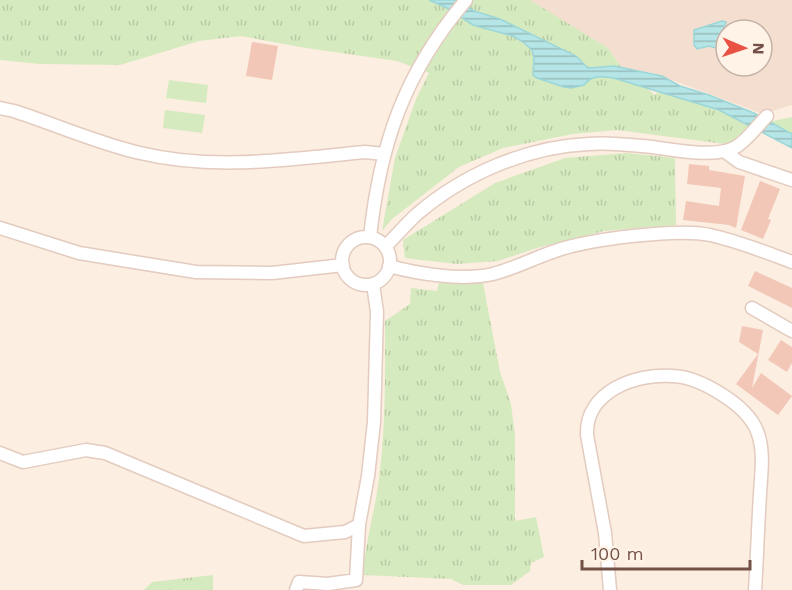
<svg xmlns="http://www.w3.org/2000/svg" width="792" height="590" viewBox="0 0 792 590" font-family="'Work Sans',sans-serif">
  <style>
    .residential { fill: #f4decf; fill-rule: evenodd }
    .grass { fill: url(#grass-tufts) }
    .pitch { fill: #d6eabf }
    .water { fill: url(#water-rules); stroke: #9bd6d8; stroke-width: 1.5 }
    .building { fill: #f2c7b7 }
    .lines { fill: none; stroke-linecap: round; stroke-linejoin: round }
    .minor-casing { stroke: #e3cbbf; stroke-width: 15 }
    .minor { stroke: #fff; stroke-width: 12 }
  </style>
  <defs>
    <pattern id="grass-tufts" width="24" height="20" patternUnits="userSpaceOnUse" patternTransform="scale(1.5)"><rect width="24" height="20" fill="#d6eabf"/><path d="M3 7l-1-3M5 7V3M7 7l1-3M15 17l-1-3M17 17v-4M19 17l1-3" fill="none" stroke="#bbcaa6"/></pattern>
    <pattern id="water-rules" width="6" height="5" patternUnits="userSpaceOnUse" patternTransform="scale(1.5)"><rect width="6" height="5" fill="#b5e5e6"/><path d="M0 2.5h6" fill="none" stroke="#98bcbc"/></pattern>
  </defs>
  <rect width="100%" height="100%" fill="#fceee0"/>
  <path class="residential" d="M528,0H792V105L763,114L653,73L622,68L608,48ZM726,30H762V66H726Z"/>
  <path class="grass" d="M0,0H530L608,48L622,68L655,95L658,92L719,110L750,125L733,145L617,130L573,134L503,148L459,167L392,219L382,231L395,158L416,99L429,73L397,61L306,48L241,36L199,41L120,65L40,64L0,60Z
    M792,117V134L768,122Z
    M627,153L675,158L676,225L604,231L540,247L498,261L456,264L405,258L403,240L495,183L565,158Z
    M439,283H483L500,372L511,404L515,436V521L536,517L544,557L531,563L530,571L511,585H463L451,579L363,575C365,543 375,511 379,479C386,426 385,374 385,321L410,304L411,288L437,291Z
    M213,575V590H144L152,582Z"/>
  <path class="pitch" d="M169,80L208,85L206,103L166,98Z
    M165,110L205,115L202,133L163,128Z"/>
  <path class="water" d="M429,0H457L474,11L500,19L576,56L588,68L614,66L662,76L680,86L709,95L754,113L792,134V148L719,110L617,79C605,76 592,74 584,85L571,88L564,87L537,78L533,75L534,57L532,50L523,42L513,36L473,25L447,8Z
    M722,21L726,22L722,32L726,46L716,48L709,46L697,49L694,45V30Z"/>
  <path class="building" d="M252,42L278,46L272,80L246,76Z
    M689,164L709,166V170L745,176L736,228L729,225L683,220L686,201L719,206L721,188L687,184Z
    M760,181L780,189L768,219L771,220L763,239L741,230Z
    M755,271L792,288V308L748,286Z
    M742,326L763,330L752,388L761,373L792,396L778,415L736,384L758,354L739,342Z
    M781,340L792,347V363L787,372L768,360Z"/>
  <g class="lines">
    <g class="minor-casing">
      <path id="minor" d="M0,108L14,111C54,124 100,144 140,153C215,171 290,159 365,152L384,154
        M724,151L739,162L792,180
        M0,228L79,253L196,272L272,273L343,265
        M370,237C380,143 405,72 466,0
        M342 261a24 24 0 1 1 48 0a24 24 0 1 1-48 0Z
        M385,247C396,236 406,224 417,214C464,174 526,147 588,144C609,142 631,145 652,147C675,150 712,158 734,148C746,142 757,126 767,116
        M389,266C418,274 463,281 493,274C516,268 538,256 561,249C594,239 678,228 710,235C738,241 765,252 792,262
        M752,308L792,331
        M0,453L23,462L86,450L105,453L304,536L345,532L359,525
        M296,590L299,582L328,584L356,580L359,525L368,476L374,422L377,312L373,284
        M610,590L605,533L587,435C585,392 635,373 673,376C700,377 747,405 757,431C765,451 761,474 760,494C758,526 757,558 755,590"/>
    </g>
    <use href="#minor" class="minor"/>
  </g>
  <g transform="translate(744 48) rotate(92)"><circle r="28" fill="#fff2e7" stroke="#c7b2a7" stroke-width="1.5"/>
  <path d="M0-4.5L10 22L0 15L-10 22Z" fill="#e95242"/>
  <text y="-9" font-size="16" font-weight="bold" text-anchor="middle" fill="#745147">N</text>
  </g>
  <path d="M582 560v9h168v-9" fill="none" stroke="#745147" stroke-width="3"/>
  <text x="591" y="560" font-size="18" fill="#745147" stroke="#fff2e7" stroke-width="4.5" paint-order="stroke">100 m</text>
</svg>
